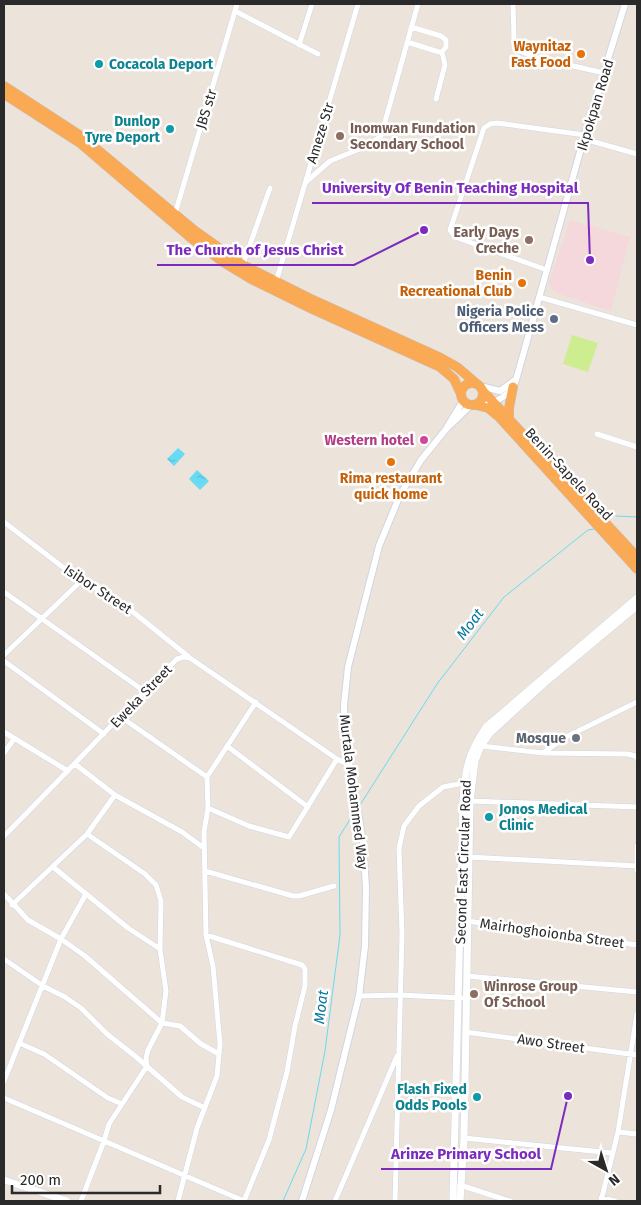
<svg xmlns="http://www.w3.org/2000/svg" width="641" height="1205" viewBox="0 0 641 1205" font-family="'Fira Sans',sans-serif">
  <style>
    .medical { fill: #f4d8db }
    .pitch { fill: #cded90 }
    .water { fill: url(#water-ripples) }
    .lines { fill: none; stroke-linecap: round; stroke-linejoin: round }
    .stream { stroke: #69daf3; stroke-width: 1 }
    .minor-casing { stroke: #d0d5e3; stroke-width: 6 }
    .tertiary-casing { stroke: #d0d5e3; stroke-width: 8 }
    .secondary-casing { stroke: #d0d5e3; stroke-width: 8 }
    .trunk-casing { stroke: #c3c3c3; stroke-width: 10 }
    .minor { stroke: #fff; stroke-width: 5 }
    .tertiary { stroke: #fff; stroke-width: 6 }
    .secondary { stroke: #fff; stroke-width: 7 }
    .trunk { stroke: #faa955; stroke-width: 9 }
    .food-dot { fill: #e8710a; stroke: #fff; stroke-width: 2 }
    .culture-dot { fill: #0f9aa8; stroke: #fff; stroke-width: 2 }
    .education-dot { fill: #8d6e63; stroke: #fff; stroke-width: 2 }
    .service-dot { fill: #5c6f8a; stroke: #fff; stroke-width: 2 }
    .hotel-dot { fill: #d1479c; stroke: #fff; stroke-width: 2 }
    .worship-dot { fill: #6b7280; stroke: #fff; stroke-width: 2 }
    .labels { text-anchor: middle; stroke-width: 5; stroke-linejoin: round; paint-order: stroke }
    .food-label { font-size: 14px; font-weight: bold; fill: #c56008; stroke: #fff; text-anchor: end }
    .culture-label { font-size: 14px; font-weight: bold; fill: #0d838f; stroke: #fff; text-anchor: start }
    .street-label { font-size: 14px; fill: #2a2a2a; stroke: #fff }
    .education-label { font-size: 14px; font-weight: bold; fill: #785e54; stroke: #fff; text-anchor: start }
    .service-label { font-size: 14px; font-weight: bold; fill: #4e5e75; stroke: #fff; text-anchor: end }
    .hotel-label { font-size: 14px; font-weight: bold; fill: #b23c85; stroke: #fff; text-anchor: end }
    .worship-label { font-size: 14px; font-weight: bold; fill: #5b616d; stroke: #fff; text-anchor: end }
    .water-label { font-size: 15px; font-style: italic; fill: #08779f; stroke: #fff }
    .leader { fill: none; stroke: #7b2cbf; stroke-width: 2 }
    .callout-dot { fill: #7b2cbf; stroke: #fff; stroke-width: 2 }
    .callout-label { font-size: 15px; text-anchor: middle; font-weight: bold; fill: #7b2cbf; stroke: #fff; stroke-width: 5; stroke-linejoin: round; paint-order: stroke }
  </style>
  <defs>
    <pattern id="water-ripples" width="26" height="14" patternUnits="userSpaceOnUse" patternTransform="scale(1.25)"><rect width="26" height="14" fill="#69daf3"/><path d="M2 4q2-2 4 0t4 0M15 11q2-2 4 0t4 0" fill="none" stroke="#5bbbd0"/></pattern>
  </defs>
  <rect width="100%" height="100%" fill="#ece3db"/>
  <path class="medical" d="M570,220L630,237L611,311L554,292L549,283Z"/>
  <path class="pitch" d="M572,335L598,343L588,372L563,364Z"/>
  <path class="water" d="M178,448L185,454L174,466L167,459Z
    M197,470L209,481L200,490L189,479Z"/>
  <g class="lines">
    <path class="stream" d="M616,516L637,517
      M360,805L437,684L504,597L588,530L594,529
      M283,1201L306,1149L325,1051L340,935L339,837L354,813"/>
    <g class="minor-casing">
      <path id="minor" d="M513,4L514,40L520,51L534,57L604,73
        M235,11L318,54
        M411,27L441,36L446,40V47L442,52L445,65L436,99
        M407,42L439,52H442
        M299,45L312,4
        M584,139L637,154
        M306,182L330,161L367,146L381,136L418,4
        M175,214L237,4
        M242,267L270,188
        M547,270L455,237L450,230L484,128L490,124L497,123L585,135
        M276,282L358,4
        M539,297L637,325
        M597,434L637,447
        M4,522L64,568L133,612L189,657
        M4,592L144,691
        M4,655L82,580
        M4,661L104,734
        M121,717L207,777
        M4,732L68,771
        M227,746L308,807
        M481,746L543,753L628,754L635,756L637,758
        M544,752L568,736L637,702
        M4,753L14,739
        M75,764L115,795L182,832L204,848
        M470,801L637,807
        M208,808L249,826L289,837L337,759
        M4,836C62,778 118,717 177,659L184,657L190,658L337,759L349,765
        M637,846V870
        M469,857L637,866
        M53,867L128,928L160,949
        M205,871L293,896H299L334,886
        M4,894L28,920L61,939L85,956L162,1023L180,1026L201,1044L219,1054
        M12,905L87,834L115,795
        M467,921L637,945
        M206,935L302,965L305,969V986L295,1026L287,1072L269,1140L244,1201
        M4,959L43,986L65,997L81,1008L107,1034L135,1056L182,1097L205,1108
        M467,976L637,992
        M359,996L400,995L461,998
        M465,1032L637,1055
        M19,1043L44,1054L108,1098L122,1104
        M4,1081L61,939L86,894
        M4,1098L244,1201
        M618,1132L637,1134
        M464,1138L612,1153
        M460,1185L510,1201
        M601,1198L615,1201
        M81,1201L104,1141L109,1124L147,1066L146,1058L148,1050L162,1023L166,991L160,949L161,901L156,885L145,874L87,834
        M178,1201L197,1128L217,1076L220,1044L213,966L206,935L204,832L208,808L207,777L256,702
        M335,1201L397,1056
        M395,1201L402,934L399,848L404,826L419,806L443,787L464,783
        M601,1201L618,1132L637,1014"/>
    </g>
    <g class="tertiary-casing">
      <path id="tertiary" d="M480,386L500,391L515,380
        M482,406C498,401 510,396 516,380L587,127L625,4
        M447,427L463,401
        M302,1201L331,1110L359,996L365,946L366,888L363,842L344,734V705L348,667L379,546L400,495L421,460L447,428L471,405"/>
    </g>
    <g class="secondary-casing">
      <path id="secondary" d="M4,1180L67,1201
        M453,1201L463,801C465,769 468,754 486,727L637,598
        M460,1201L464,1138L470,801L475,761L481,746L490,733L548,680L637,606"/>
    </g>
    <g class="trunk-casing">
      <path id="trunk" d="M4,86L81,136L194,230L243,265L309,298L439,357L457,367L477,384
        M4,94L80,143L191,238L223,262L251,279L312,309L440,367L454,379L461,394
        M461 394a11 11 0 1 1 22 0a11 11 0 1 1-22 0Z
        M482,390L637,557
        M476,405L488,408L499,417L637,569
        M509,419V408L513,387"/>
    </g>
    <use href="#minor" class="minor"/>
    <use href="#tertiary" class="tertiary"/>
    <use href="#secondary" class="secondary"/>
    <use href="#trunk" class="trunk"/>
  </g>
  <g class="food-dot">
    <circle cx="581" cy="54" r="5"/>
    <circle cx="522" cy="283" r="5"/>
    <circle cx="391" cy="462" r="5"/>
  </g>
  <g class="culture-dot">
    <circle cx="99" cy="64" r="5"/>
    <circle cx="170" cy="129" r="5"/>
    <circle cx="489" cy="817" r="5"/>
    <circle cx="477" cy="1097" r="5"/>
  </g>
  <g class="education-dot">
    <circle cx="340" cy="136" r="5"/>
    <circle cx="529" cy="240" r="5"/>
    <circle cx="474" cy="994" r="5"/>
  </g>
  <circle class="service-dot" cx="554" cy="319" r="5"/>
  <circle class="hotel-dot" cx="424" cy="440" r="5"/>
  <circle class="worship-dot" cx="576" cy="738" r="5"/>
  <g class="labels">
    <g class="food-label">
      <text x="571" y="51">Waynitaz<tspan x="571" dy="16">Fast Food</tspan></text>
      <text x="512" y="280">Benin<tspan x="512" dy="16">Recreational Club</tspan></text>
      <text x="391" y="483" text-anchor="middle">Rima restaurant<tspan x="391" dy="16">quick home</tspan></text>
    </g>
    <g class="culture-label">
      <text x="109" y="69">Cocacola Deport</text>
      <text x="160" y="126" text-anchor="end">Dunlop<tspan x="160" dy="16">Tyre Deport</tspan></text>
      <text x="499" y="814">Jonos Medical<tspan x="499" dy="16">Clinic</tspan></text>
      <text x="467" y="1094" text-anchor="end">Flash Fixed<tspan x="467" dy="16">Odds Pools</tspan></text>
    </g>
    <g class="street-label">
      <text transform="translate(595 105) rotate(-73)" y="5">Ikpokpan Road</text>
      <text transform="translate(206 109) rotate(-73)" y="5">JBS str</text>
      <text transform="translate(320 133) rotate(-73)" y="5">Ameze Str</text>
      <text transform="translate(569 474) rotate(47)" y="5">Benin-Sapele Road</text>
      <text transform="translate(98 589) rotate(33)" y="5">Isibor Street</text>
      <text transform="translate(141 696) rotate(-46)" y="5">Eweka Street</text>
      <text transform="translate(354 792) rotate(83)" y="5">Murtala Mohammed Way</text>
      <text transform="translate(463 862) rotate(-88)" y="5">Second East Circular Road</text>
      <text transform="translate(552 933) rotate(8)" y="5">Mairhoghoionba Street</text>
      <text transform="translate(551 1043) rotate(8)" y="5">Awo Street</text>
    </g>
    <g class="education-label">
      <text x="350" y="133">Inomwan Fundation<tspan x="350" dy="16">Secondary School</tspan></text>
      <text x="519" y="237" text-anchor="end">Early Days<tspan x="519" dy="16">Creche</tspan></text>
      <text x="484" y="991">Winrose Group<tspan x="484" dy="16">Of School</tspan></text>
    </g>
    <g class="service-label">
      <text x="544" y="316">Nigeria Police<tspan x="544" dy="16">Officers Mess</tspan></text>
    </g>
    <g class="hotel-label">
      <text x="414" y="445">Western hotel</text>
    </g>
    <g class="worship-label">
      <text x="566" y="743">Mosque</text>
    </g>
    <g class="water-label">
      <text transform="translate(470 624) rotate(-53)" y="5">Moat</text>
      <text transform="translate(321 1007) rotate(-83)" y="5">Moat</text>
    </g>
  </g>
  <path class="leader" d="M590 260L588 203H312M424 230L354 265H157M568 1096L551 1169H381"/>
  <g class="callout-dot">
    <circle cx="590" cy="260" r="5"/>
    <circle cx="424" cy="230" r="5"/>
    <circle cx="568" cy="1096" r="5"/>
  </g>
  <g class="callout-label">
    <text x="450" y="193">University Of Benin Teaching Hospital</text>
    <text x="255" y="255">The Church of Jesus Christ</text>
    <text x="466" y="1159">Arinze Primary School</text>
  </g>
  <rect width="641" height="1205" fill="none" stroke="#2a2a2a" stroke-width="10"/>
  <g transform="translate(606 1170) rotate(141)" stroke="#ffffff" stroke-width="4" paint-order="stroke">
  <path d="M0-4L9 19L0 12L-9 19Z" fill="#2a2a2a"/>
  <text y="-8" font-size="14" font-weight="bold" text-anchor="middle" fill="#2a2a2a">N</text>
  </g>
  <path d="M12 1185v8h148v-8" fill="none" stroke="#2a2a2a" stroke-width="2.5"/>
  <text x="20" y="1185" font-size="15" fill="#2a2a2a" stroke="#ffffff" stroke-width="4" paint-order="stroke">200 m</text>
</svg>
